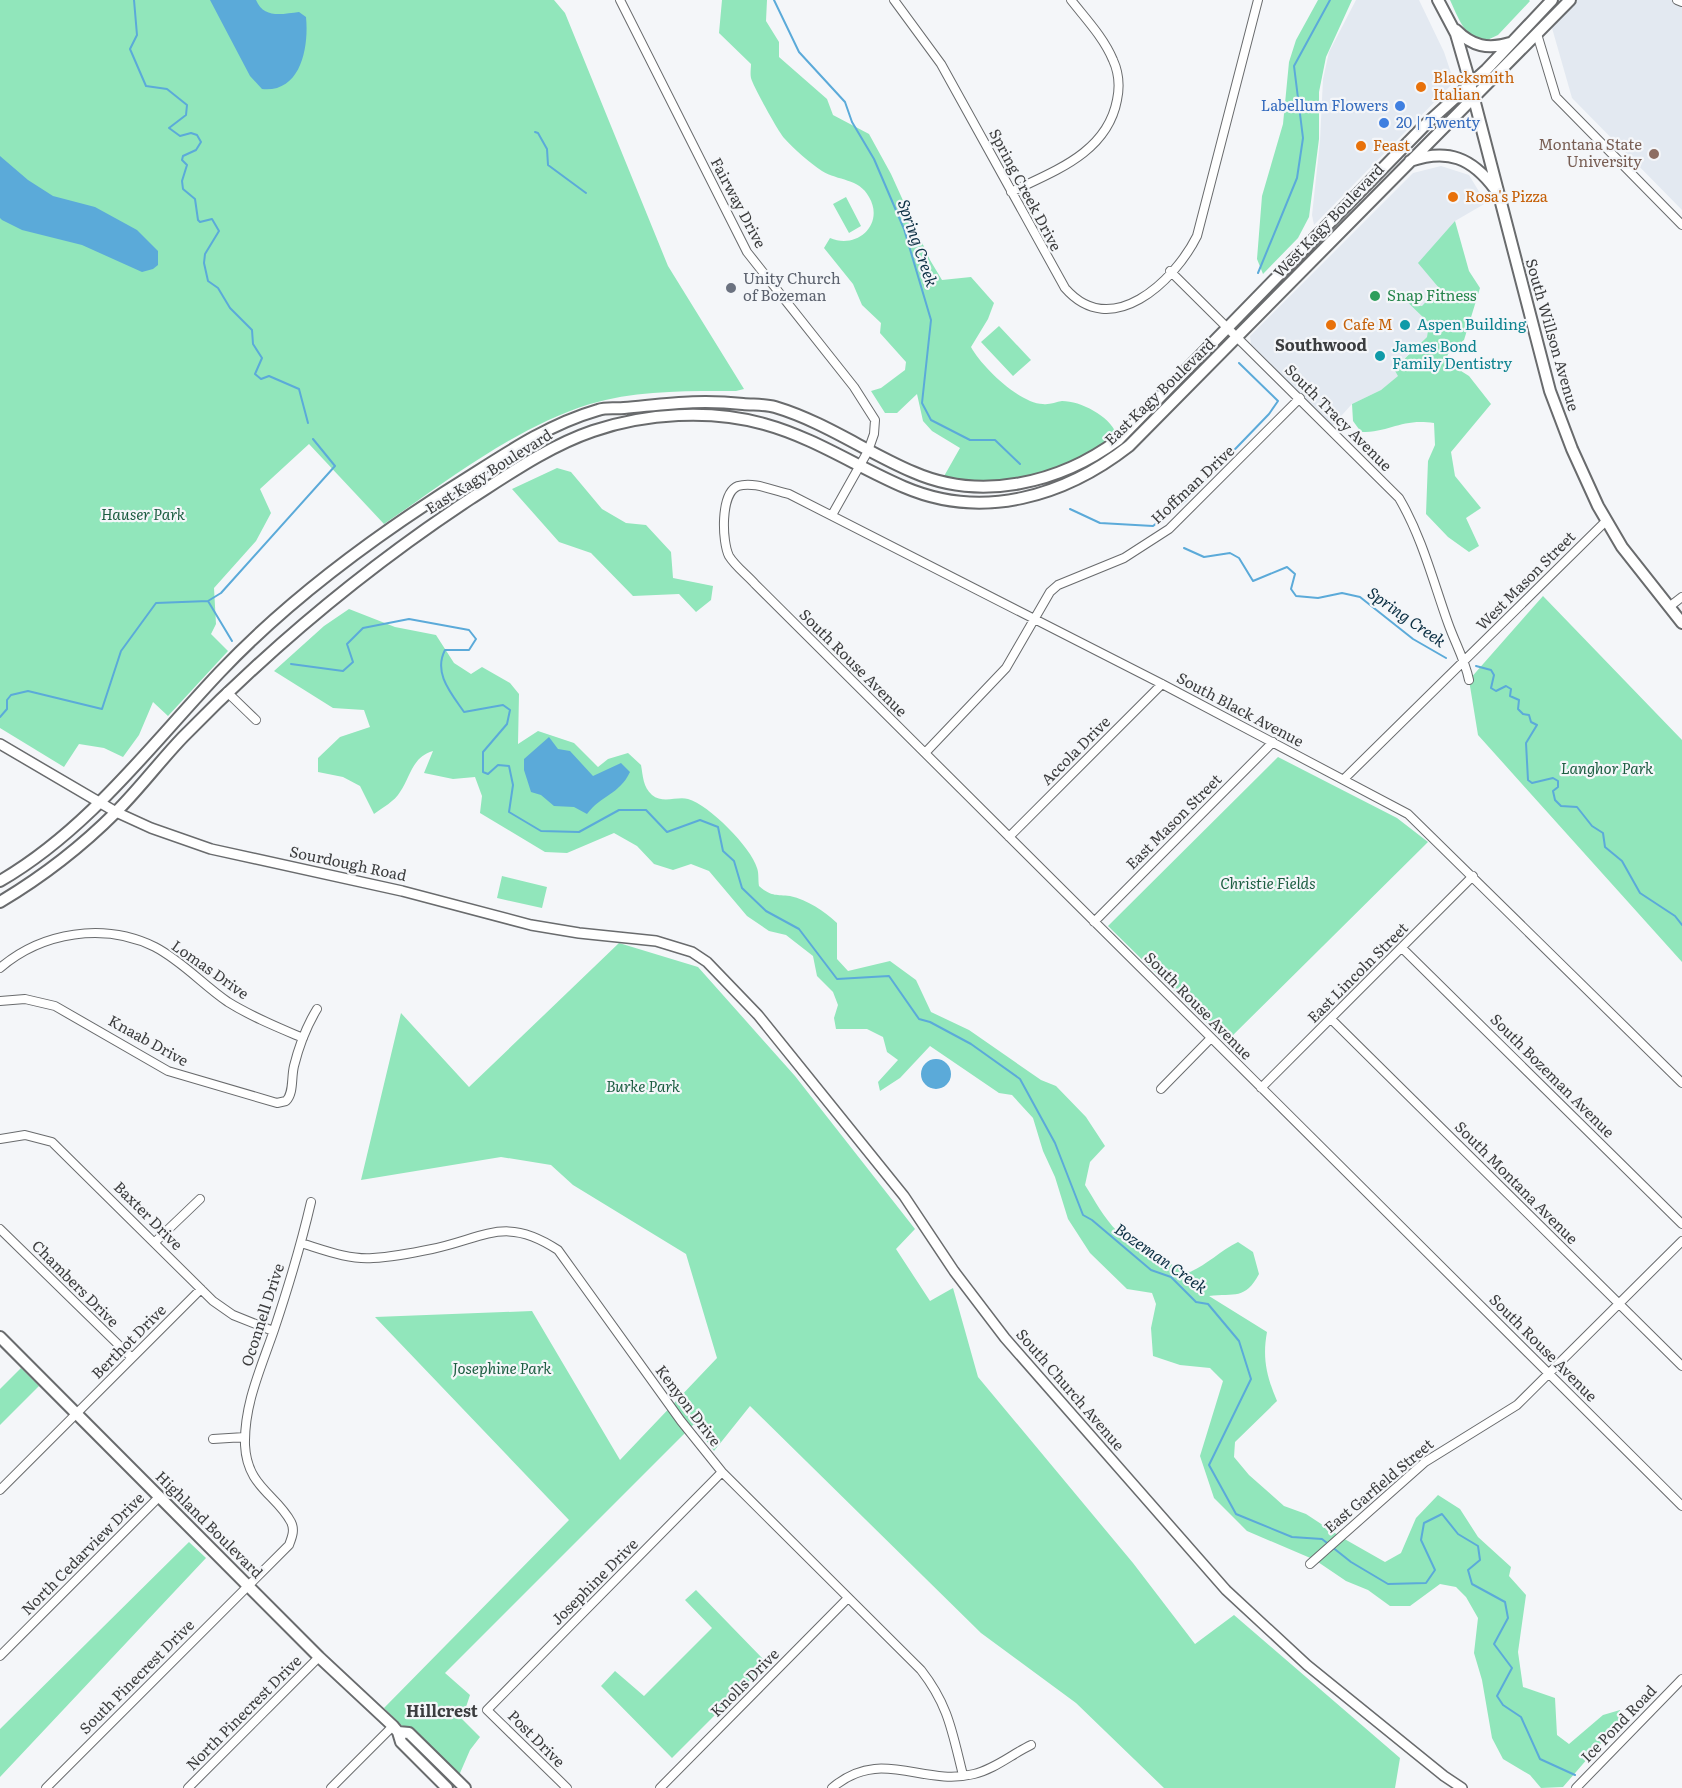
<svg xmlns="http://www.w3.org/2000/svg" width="1682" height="1788" viewBox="0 0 1682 1788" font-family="Literata,serif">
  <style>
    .built { fill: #e3e9f1 }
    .green { fill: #91e6bb }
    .water { fill: #5baad9 }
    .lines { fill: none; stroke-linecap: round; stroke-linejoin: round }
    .stream { stroke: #5baad9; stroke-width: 2 }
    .minor-casing { stroke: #696b6d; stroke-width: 10 }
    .tertiary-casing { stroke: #696b6d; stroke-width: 12 }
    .secondary-casing { stroke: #696b6d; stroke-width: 14 }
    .minor { stroke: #fff; stroke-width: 8 }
    .tertiary { stroke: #fff; stroke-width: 9 }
    .secondary { stroke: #fff; stroke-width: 10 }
    .food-dot { fill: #e8710a; stroke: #f4f6f9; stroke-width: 2 }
    .shop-dot { fill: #3f7fe0; stroke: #f4f6f9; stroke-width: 2 }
    .education-dot { fill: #8d6e63; stroke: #f4f6f9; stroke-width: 2 }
    .worship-dot { fill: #6b7280; stroke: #f4f6f9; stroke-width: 2 }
    .leisure-dot { fill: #2e9e5b; stroke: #f4f6f9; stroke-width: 2 }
    .culture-dot { fill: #0f9aa8; stroke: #f4f6f9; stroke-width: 2 }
    .labels { text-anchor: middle; stroke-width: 4.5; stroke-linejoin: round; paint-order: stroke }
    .food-label { font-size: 15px; fill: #c56008; stroke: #f4f6f9; text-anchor: start }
    .shop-label { font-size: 15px; fill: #366cbe; stroke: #f4f6f9; text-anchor: end }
    .education-label { font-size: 15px; fill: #785e54; stroke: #f4f6f9; text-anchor: end }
    .street-label { font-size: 15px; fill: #3c3d3e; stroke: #f4f6f9 }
    .worship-label { font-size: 15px; fill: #5b616d; stroke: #f4f6f9; text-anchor: start }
    .leisure-label { font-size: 15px; fill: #27864d; stroke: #f4f6f9; text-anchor: start }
    .culture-label { font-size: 15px; fill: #0d838f; stroke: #f4f6f9; text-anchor: start }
    .park-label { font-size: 15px; font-style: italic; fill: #1c5d41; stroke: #f4f6f9 }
    .water-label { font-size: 16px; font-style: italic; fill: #0c3044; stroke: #f4f6f9 }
    .neighbourhood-label { font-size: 16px; font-weight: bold; fill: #3b3d3f; stroke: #f4f6f9 }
  </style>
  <rect width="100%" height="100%" fill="#f4f6f9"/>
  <path class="built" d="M1356,0H1419L1444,52L1454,82L1314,225L1312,215L1320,141L1323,79L1329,52Z
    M1544,0H1682V210L1572,98Z
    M1441,166L1469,175L1486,203L1455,221L1439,287L1423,307L1402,297L1429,323L1427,337L1394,368L1399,376L1381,390L1352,404L1332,426L1251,345L1250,336L1413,173Z"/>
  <path class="green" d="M0,0H554L565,13L668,266L744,389L736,391C687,391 637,390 590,404C514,428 449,480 384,524L309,444L260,489L271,513L256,541L214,588L216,624L211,634L228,651L168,716L153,702L139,735L123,757L104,748L79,744L64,767L0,728Z
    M722,0H767L766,21L779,42V57L827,99L833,115L869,134L891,174L930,260L942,280L971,277L994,303L988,319L971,347C982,367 1019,403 1043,404C1049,405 1056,402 1062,401C1081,401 1109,416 1116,433L1082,459L1025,479L978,483L943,478L960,448L932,431L923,421L917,394L897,413H885L871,391L881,388L905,370L906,362L880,333L881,323L862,305L853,284L824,248L830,238C857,250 885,224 869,197C859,178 838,181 822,171C810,163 794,149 784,138C778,131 753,86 751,78C750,74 751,68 751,64L719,33Z
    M1318,0H1352L1326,57L1319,92V139L1309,217L1298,238L1263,274L1257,259L1262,196L1283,124L1289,62L1296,40Z
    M1450,0H1529L1530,1L1498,35L1483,42C1464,36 1458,17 1450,0Z
    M846,197L861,226L849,233L833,204Z
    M1455,221L1469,271L1480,288L1464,340L1449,352L1445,361L1469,376L1491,404L1451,452L1455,476L1481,508L1466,518L1479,546L1469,552L1448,537L1426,514L1428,461L1435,445L1434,423C1402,418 1391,432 1361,432L1353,421L1352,404L1381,390L1398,376L1394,369L1427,337L1429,323L1399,294L1415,305L1422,306L1439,288L1418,263Z
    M999,326L1031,360L1013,376L981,342Z
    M557,468L571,472L602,509L626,523L646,525L671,552L673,578L713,586L711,600L696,612L679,594L633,596L591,553L559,542L512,489Z
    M1543,596L1682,740V962L1478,735L1469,680Z
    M349,609L395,627L436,635L454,663L471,674L482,667L510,683L519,694L518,744L538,731L574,743L598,767L608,759L628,753L641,765C643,776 643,787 652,795C663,804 677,796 688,799C709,805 751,847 757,868C759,873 758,880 759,886C772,897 775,894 790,896C808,900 824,911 837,923V959L848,971L890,961L916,980L931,1012L969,1030L1041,1080L1056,1086L1086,1117L1105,1146L1090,1162L1085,1185C1095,1201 1104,1218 1117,1231C1127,1242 1176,1268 1190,1272C1208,1264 1220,1251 1238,1242L1253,1252L1259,1274C1245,1300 1235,1293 1209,1296L1267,1332C1262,1359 1267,1377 1277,1401L1235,1442L1234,1457L1249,1475L1284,1506L1306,1514L1341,1537L1385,1562L1401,1553L1416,1518L1438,1495L1460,1509L1478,1537L1511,1567L1509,1576L1526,1595L1518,1652L1523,1687L1555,1698L1557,1735L1569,1744L1603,1715L1620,1710L1621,1720L1563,1787L1541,1788L1530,1775L1503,1759L1492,1738L1482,1680L1474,1653L1478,1618L1466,1597L1456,1587L1440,1584L1410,1606H1390L1368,1590L1346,1581L1315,1560L1247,1531L1214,1498L1200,1456L1223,1381L1210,1368L1180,1365L1153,1356L1151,1328L1156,1304L1152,1293L1127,1289L1090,1253L1068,1219L1055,1177L1043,1151L1033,1118L1012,1095L999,1093L930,1046L900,1078L880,1091L878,1082L898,1060L887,1052L883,1037L867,1029H836L834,1018L838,1005L833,992L817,976L813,956L786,935L769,931L747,916L709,871L691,864L673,870L654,864L637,846L614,833L567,853L545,852L480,813L482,796L475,777L453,779L424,773L433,751C412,757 411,776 400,792C395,801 382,808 374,814L360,786L343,777L318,772V758L340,737L370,727L364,710L333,708L274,671L324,626Z
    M1278,757L1397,818L1428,842L1226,1042L1108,926Z
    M502,876L547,887L542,908L497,898Z
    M619,943L698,967L795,1076L915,1229L896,1249L930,1301L953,1288L978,1377L1133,1563L1195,1644L1234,1615L1400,1758L1395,1788H1164L1076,1703L981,1633L750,1406L714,1451L694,1424L445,1673L470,1695L462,1719L480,1737L470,1750L457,1780L384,1708L569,1520L375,1317L532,1311L620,1460L717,1358L686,1254L573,1185L551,1165L501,1157L361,1180L401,1013L469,1087Z
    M21,1368L39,1386L0,1425V1389Z
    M189,1542L206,1558L0,1777V1729Z
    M696,1590L767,1663L672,1758L601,1686L615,1671L644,1696L712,1628L685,1600Z"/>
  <path class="water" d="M210,0H256C264,19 282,14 299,12L306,17C309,47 301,93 262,89L250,76Z
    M0,156L28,180L53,196L95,207L137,230L158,251V265L153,269L142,272L82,245L22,230L2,220L0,218Z
    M549,737L558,749L570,751L593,776L621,763L630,772C619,795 601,795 587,814L574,807L554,806L541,795L531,792L524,770V759Z
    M921 1074a15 15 0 1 1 30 0a15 15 0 1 1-30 0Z"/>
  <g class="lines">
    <path class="stream" d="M134,0L137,35L130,49L146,86L167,89L187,105L186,115L169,128L180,136L191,133L197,135L201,142L196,150L183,156L182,160L187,165L182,181L183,189L195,199L198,220L200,222L212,219L219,231L205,254L204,263L208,281L218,288L230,308L252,330L253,344L262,358L255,374L261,379L269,376L299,389L308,423
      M774,0L799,52L845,102L852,122L874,159L904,229L931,320L922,403L931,420L970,440H995L1020,464
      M535,132L538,133L547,149L548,165L586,193
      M1258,273L1297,178L1303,138L1294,66L1330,0
      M1070,509L1100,523L1153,526L1185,501L1269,414L1278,401L1239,363
      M1184,548L1204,557L1230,553L1239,558L1253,581L1287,567L1295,574L1291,589L1296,596L1318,598L1342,593L1360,597L1413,639L1446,658
      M208,601L232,641
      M291,664L343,671L353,662L347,644L363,628L409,619L469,630L476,639L469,650H445C433,673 451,693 464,712L503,705L510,710L507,724L483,752V772L488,774L498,765L509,766L513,785L509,812L541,831L579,832L619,810H646L667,832L700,820L718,827L723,851L734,861L742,888L766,911L799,929L837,979L889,976L919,1019L930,1022L971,1044L1020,1079L1055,1143L1083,1215L1092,1220L1151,1270L1171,1277L1196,1302L1208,1304L1239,1341L1251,1379L1209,1465L1236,1514L1292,1537L1322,1539L1351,1562L1388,1584L1426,1583L1435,1570L1421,1540L1424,1523L1442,1514L1458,1534L1478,1546L1480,1560L1468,1570L1472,1584L1505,1602L1508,1618L1494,1644L1512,1668L1497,1696L1503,1705L1521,1717L1540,1759L1575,1775
      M1476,666L1491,670L1494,675L1491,688L1496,691L1506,686L1511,689L1510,696L1519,700L1518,709L1523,714L1529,715L1531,722L1537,725L1526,743L1528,780L1532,783L1553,778L1558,781V787L1553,791L1555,800L1561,806L1577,807L1592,826L1603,833L1605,847L1622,861L1640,893L1675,916L1682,925
      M0,717L7,709V700L11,695L28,691L102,709L121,651L156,603L208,601L221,593L335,466L313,439"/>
    <g class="minor-casing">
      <path id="minor" d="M620,0L747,252L854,387L875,420L874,434L868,451L832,515
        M894,0L941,64L1065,288C1111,341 1174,282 1197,236L1258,0
        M1677,0L1682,2
        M1537,34L1556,97L1682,225
        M1011,192C1054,171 1107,153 1117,100C1120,86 1119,73 1113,60C1104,38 1086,19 1071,0
        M1170,271L1399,498C1422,537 1433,581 1448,623C1455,643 1465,660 1469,680
        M1669,607L1682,597
        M227,692L256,720
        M925,753L1006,668L1050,592L1058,585L1124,558L1169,529L1300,398
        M1344,779L1606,521
        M1009,837L1162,684
        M1094,922L1273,742
        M1402,948L1682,1224
        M0,968C42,932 104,922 155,947C182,961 203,985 228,1002C252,1017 277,1027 303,1038
        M0,1001L25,999L55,1006L168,1071L277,1103L286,1101C294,1093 291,1078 294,1066C299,1046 306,1027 317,1009
        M1331,1019L1682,1366
        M1682,1083L1408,814L1162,684L789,494C774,491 754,481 738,486C720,493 722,542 729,556C735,566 747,575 755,584L1682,1506
        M1261,1088L1473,876
        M1161,1089L1211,1038
        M0,1139L25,1135L52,1142L213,1301L233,1315L273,1331
        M0,1229L132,1358
        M155,1242L200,1199
        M301,1243C324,1250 349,1260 373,1258C391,1257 413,1253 432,1249C485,1238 505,1215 558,1250L681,1421L722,1472L921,1670C949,1706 952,1732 963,1775
        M213,1439L245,1437
        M0,1490L201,1289
        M1310,1564L1425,1462L1517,1405L1682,1241
        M0,1656L159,1497
        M46,1788L289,1545C292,1537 295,1530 291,1522C276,1494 247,1487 245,1445C244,1404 261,1368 274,1330C288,1288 301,1245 311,1202
        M188,1788L319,1657
        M331,1788L393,1726
        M567,1788L487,1710L722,1472
        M660,1788L848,1598
        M832,1788C881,1746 922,1787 974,1774C995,1769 1012,1754 1031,1745
        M1576,1788L1682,1679"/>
    </g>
    <g class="tertiary-casing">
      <path id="tertiary" d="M0,744L116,812L151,828L211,849L402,891L531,925L579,933L656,941L692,952L707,962L758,1015L904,1196L954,1271L1005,1338L1226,1590L1307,1665L1444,1776L1462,1788"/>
    </g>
    <g class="secondary-casing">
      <path id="secondary" d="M1438,0L1456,34L1467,72L1550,391L1572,449L1598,506L1622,547L1682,623
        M1456,30C1472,46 1488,50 1510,43
        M1410,161C1448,148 1472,158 1495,189
        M0,881C88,830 151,745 220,672C292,596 386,528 475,473C514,448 553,423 598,410C607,407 615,409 624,408C668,404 698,399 743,404C753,405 765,404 775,407C825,422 866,452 913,472C981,502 1060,483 1118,440L1425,125L1486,70L1552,0
        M0,902C42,877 82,846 116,812C140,788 160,761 183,737C272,646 364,569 470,499C509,474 549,446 593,431C646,413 710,409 764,424C815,438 857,467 904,487C983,521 1065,496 1129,446L1570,0
        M0,1337L319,1657L393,1726L398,1732L401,1742L447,1788
        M398,1732L409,1733L465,1788"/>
    </g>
    <use href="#minor" class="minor"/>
    <use href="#tertiary" class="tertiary"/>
    <use href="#secondary" class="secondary"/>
  </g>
  <g class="food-dot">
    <circle cx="1421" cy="87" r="6"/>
    <circle cx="1361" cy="146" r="6"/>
    <circle cx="1453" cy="197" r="6"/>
    <circle cx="1331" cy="325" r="6"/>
  </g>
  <g class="shop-dot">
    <circle cx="1400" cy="106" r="6"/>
    <circle cx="1384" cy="123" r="6"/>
  </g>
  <circle class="education-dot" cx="1654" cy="154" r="6"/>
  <circle class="worship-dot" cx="731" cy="288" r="6"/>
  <circle class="leisure-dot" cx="1375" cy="296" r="6"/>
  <g class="culture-dot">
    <circle cx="1405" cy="325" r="6"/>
    <circle cx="1380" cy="356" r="6"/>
  </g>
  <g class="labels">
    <g class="food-label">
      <text x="1433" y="83">Blacksmith<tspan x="1433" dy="17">Italian</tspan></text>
      <text x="1373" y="151">Feast</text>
      <text x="1465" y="202">Rosa's Pizza</text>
      <text x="1343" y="330">Cafe M</text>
    </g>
    <g class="shop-label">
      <text x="1388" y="111">Labellum Flowers</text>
      <text x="1396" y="128" text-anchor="start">20 | Twenty</text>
    </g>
    <g class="education-label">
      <text x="1642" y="150">Montana State<tspan x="1642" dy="17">University</tspan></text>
    </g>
    <g class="street-label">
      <text transform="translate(1025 190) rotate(62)" y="5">Spring Creek Drive</text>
      <text transform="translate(738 203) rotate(62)" y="5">Fairway Drive</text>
      <text transform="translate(1329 221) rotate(-46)" y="5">West Kagy Boulevard</text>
      <text transform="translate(1552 335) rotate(74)" y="5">South Willson Avenue</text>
      <text transform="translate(1160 392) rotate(-44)" y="5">East Kagy Boulevard</text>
      <text transform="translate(1338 418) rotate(45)" y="5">South Tracy Avenue</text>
      <text transform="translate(489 472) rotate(-32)" y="5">East Kagy Boulevard</text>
      <text transform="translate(1193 485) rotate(-43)" y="5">Hoffman Drive</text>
      <text transform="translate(1526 581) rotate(-45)" y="5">West Mason Street</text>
      <text transform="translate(853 663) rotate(45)" y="5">South Rouse Avenue</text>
      <text transform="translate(1240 710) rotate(28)" y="5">South Black Avenue</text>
      <text transform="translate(1076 751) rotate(-45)" y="5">Accola Drive</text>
      <text transform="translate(1174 822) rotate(-45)" y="5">East Mason Street</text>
      <text transform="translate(348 864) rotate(12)" y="5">Sourdough Road</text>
      <text transform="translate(210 970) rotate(35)" y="5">Lomas Drive</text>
      <text transform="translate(1358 973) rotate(-45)" y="5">East Lincoln Street</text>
      <text transform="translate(1198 1006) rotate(45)" y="5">South Rouse Avenue</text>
      <text transform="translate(148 1041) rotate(29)" y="5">Knaab Drive</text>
      <text transform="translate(1552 1076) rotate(45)" y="5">South Bozeman Avenue</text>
      <text transform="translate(1516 1183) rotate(45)" y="5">South Montana Avenue</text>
      <text transform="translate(148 1216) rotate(45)" y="5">Baxter Drive</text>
      <text transform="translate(75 1284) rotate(45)" y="5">Chambers Drive</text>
      <text transform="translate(263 1315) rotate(-72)" y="5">Oconnell Drive</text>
      <text transform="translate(129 1342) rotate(-45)" y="5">Berthot Drive</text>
      <text transform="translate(1543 1348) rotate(45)" y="5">South Rouse Avenue</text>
      <text transform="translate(1070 1390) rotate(49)" y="5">South Church Avenue</text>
      <text transform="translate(688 1406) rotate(53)" y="5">Kenyon Drive</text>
      <text transform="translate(1379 1486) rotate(-40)" y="5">East Garfield Street</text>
      <text transform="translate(209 1525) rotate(45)" y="5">Highland Boulevard</text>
      <text transform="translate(83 1554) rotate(-45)" y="5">North Cedarview Drive</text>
      <text transform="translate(595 1582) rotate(-45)" y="5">Josephine Drive</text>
      <text transform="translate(137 1677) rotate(-45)" y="5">South Pinecrest Drive</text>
      <text transform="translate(745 1683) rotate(-45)" y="5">Knolls Drive</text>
      <text transform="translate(244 1713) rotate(-45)" y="5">North Pinecrest Drive</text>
      <text transform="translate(1619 1724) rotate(-46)" y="5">Ice Pond Road</text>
      <text transform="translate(536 1739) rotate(45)" y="5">Post Drive</text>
    </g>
    <g class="worship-label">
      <text x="743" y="284">Unity Church<tspan x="743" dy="17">of Bozeman</tspan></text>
    </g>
    <g class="leisure-label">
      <text x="1387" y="301">Snap Fitness</text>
    </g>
    <g class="culture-label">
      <text x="1417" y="330">Aspen Building</text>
      <text x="1392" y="352">James Bond<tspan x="1392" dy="17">Family Dentistry</tspan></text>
    </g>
    <g class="park-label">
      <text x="143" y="520">Hauser Park</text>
      <text x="1607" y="774">Langhor Park</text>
      <text x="1268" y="889">Christie Fields</text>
      <text x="643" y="1092">Burke Park</text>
      <text x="502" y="1374">Josephine Park</text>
    </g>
    <g class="water-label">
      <text transform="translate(918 243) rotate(71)" y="6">Spring Creek</text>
      <text transform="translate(1407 617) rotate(35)" y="6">Spring Creek</text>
      <text transform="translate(1161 1258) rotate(35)" y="6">Bozeman Creek</text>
    </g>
    <g class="neighbourhood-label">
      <text x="1321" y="351">Southwood</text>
      <text x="442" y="1717">Hillcrest</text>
    </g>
  </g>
</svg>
